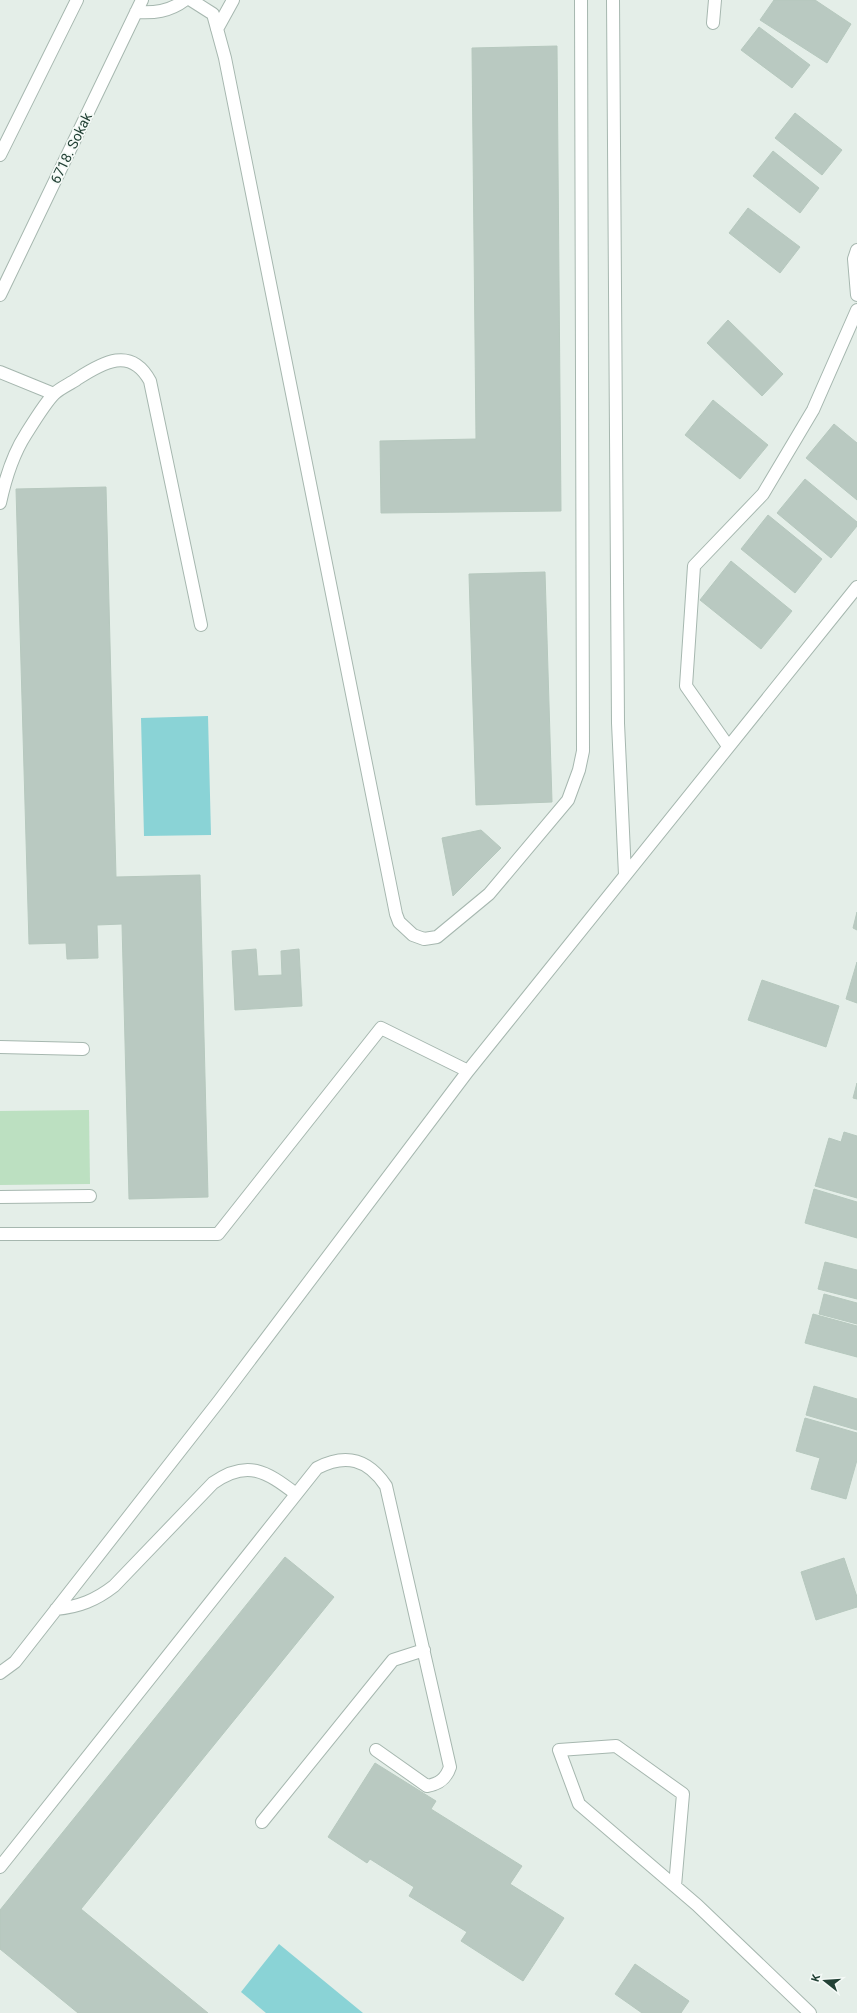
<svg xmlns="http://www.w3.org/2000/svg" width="857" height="2013" viewBox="0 0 857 2013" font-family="Roboto,sans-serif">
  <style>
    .green { fill: #bce0c1 }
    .water { fill: #8ad3d6 }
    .building { fill: #b9c9c1; stroke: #b6c8be }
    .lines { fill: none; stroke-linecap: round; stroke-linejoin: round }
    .minor-casing { stroke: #a6b7af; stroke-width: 14 }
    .minor { stroke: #fff; stroke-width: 12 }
    .labels { text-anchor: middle; stroke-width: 3.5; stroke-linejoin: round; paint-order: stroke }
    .street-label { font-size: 14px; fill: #224135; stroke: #f5faf7 }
  </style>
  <rect width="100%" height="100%" fill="#e4eee8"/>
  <path class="green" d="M89,1110L90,1184L0,1185V1111Z"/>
  <path class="water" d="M208,716L211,835L144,836L141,718Z
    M279,1944L363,2013H266L241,1992Z"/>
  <path class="building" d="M774,0H815L851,24L827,63L760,20Z
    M759,27L810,65L792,88L741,50Z
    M557,46L561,511L381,513L380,441L476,439L472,48Z
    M795,113L842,150L822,175L775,138Z
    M773,151L819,188L800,213L753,176Z
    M748,208L800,247L780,273L729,233Z
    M728,320L783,374L762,396L707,343Z
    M713,400L768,445L740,479L685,435Z
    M834,424L857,443V500L806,458Z
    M805,479L857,522V526L831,558L777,513Z
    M106,487L116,877L200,875L208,1197L129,1199L122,924L97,925L98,958L67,959L66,943L29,944L16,489Z
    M768,515L822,559L795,593L741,549Z
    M731,561L792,611L761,649L700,600Z
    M545,572L552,802L476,805L469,574Z
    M481,830L501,848L453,896L442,838Z
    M857,912V930L853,928Z
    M256,949L258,976L282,975L281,951L299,949L302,1006L235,1010L232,951Z
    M857,962V1003L846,999Z
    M762,980L839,1006L826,1047L748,1020Z
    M857,1083V1099L853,1098Z
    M844,1132L857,1136V1198L815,1186L829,1138L841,1142Z
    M814,1189L857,1202V1238L805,1223Z
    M825,1262L857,1270V1299L818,1289Z
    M824,1294L857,1303V1324L819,1314Z
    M813,1314L857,1326V1357L805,1343Z
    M814,1386L857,1399V1430L806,1415Z
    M805,1418L857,1433V1460L846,1499L811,1489L820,1458L796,1451Z
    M285,1557L334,1597L81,1909L208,2013H78L0,1949V1910Z
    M844,1558L857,1597V1607L816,1620L801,1572Z
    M375,1763L436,1801L431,1809L522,1866L510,1884L564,1918L523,1981L461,1941L467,1932L409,1896L414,1887L370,1859L367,1863L328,1837Z
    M635,1964L689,2001L681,2013H642L615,1994Z"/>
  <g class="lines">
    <g class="minor-casing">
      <path id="minor" d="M191,0L213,14L225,58L396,914L399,922L413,935L424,939L437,937L489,894L568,800L579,770L583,751L581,0
        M613,0L618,723L625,875
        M136,12C154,13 169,12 185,0
        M713,23L715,0
        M217,29L233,0
        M0,155L77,0
        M857,250L854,259L857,295
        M0,295L142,0
        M0,372L54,394
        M0,503C5,480 13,454 26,434C33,423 45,403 54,394C60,388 70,384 77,379C103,362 131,346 150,381L201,625
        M728,746L686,686L694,566L763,494L813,410L857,310
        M0,1047L83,1049
        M0,1197L90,1196
        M0,1234H218L381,1028L468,1071
        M56,1609C79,1607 96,1600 114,1586L213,1483C247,1459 266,1471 296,1494
        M0,1673L15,1662L219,1401L468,1071L857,587
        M262,1822L393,1660L424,1650
        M0,1867L317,1468C346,1453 368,1459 386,1486L450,1767C446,1779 439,1784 427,1786L376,1750
        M675,1886L683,1794L616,1746L559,1750L579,1804L697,1905L810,2013"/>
    </g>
    <use href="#minor" class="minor"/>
  </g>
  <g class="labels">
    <g class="street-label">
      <text transform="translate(71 148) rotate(-64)" y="5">6718. Sokak</text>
    </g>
  </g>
  <g transform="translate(825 1981) rotate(287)" stroke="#f5faf7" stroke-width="3" paint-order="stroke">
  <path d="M0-3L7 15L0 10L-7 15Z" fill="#224135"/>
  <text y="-6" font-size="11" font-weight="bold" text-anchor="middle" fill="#224135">K</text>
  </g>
</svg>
